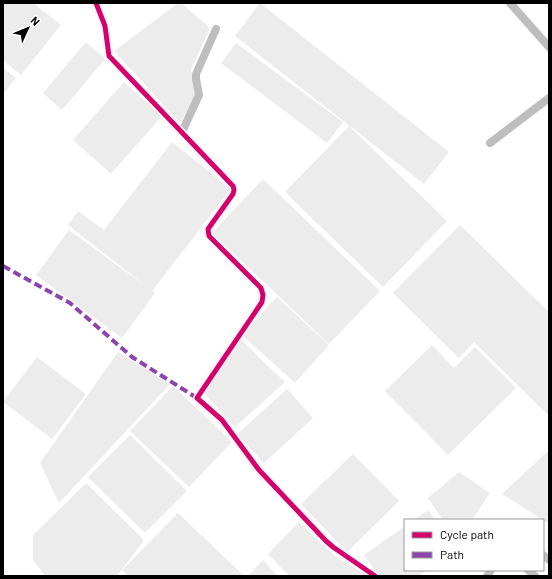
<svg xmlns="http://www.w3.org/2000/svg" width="552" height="579" viewBox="0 0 552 579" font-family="Barlow,sans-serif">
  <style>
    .green { fill: #ececec }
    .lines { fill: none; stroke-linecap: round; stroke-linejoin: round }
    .minor { stroke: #bebebe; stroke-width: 8 }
    .quiet { stroke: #8e44ad; stroke-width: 4; stroke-dasharray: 8 4; stroke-linecap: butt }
    .cycleway-casing { stroke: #fff; stroke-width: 8 }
    .cycleway { stroke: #d6006c; stroke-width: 5 }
  </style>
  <rect width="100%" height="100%" fill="#fff"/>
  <path class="green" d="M3,3H33L61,25L21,75L3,60Z
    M178,3H181L210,28L191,70L197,95L180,123L114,51Z
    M260,3L449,152L424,184L235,36Z
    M86,42L105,59L62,110L43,93Z
    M236,43L343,122L327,143L221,63Z
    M3,68L16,78L3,94Z
    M124,82L162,116L111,174L73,140Z
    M349,126L447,221L383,287L285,192Z
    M172,142L231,189L152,291L155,293L122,338L36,275L69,230L151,290L68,225L78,211L104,230Z
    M263,179L380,291L329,344L212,233Z
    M460,225L549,312V416L474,342L459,358L393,293Z
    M277,297L329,345L295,383L242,335Z
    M241,340L285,382L235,427L204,393Z
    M432,345L454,368L475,347L516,388L448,455L385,391Z
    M118,352L170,384L59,503L40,463Z
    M37,357L86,394L52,439L3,402Z
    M173,386L232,442L189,487L130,431Z
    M287,389L313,418L264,463L237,434Z
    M130,435L187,491L145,533L88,477Z
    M549,450V524L502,494Z
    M353,454L399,501L347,552L301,504Z
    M459,472L490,493L472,520H443L428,498Z
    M86,483L144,540L117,576H45L33,560V535Z
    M428,510L435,520H414Z
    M178,513L244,576H128L122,570Z
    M299,522L334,555L368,576H289L268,554Z
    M405,526V570H427L418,576H379L364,555Z
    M263,560L278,576H248Z"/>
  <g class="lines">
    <path class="minor" d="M96,3L105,26L109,56L233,186L234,190L233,194L208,229L209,236L261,288L263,295L262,302L197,398L222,420L259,470L326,541L333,547L375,576
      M510,3L549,47
      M182,132L199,95L196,79V74L216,29
      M490,143L549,98
      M543,555L549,560
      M528,570L535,576
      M487,576L491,570"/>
    <path class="quiet" d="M3,266L70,303L132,357L197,398"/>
    <g class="cycleway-casing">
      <path id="cycleway" d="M96,3L105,26L109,56L233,186L234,190L233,194L208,229L209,236L261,288L263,295L262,302L197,398L222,420L259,470L326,541L333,547L375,576"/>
    </g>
    <use href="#cycleway" class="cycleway"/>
  </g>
  <rect width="552" height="579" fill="none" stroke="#000000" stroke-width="8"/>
  <rect x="404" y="519" width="140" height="52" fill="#ffffff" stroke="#999999"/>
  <rect x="412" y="532" width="20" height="6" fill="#d6006c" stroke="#999999"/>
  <text x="440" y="539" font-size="12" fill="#000000">Cycle path</text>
  <rect x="412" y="552" width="20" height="6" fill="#8e44ad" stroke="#999999"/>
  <text x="440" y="559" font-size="12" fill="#000000">Path</text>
  <g transform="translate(28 28) rotate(46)" stroke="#ffffff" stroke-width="3" paint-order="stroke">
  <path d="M0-3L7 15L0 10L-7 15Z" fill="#000000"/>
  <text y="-6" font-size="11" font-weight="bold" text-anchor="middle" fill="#000000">N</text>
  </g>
</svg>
